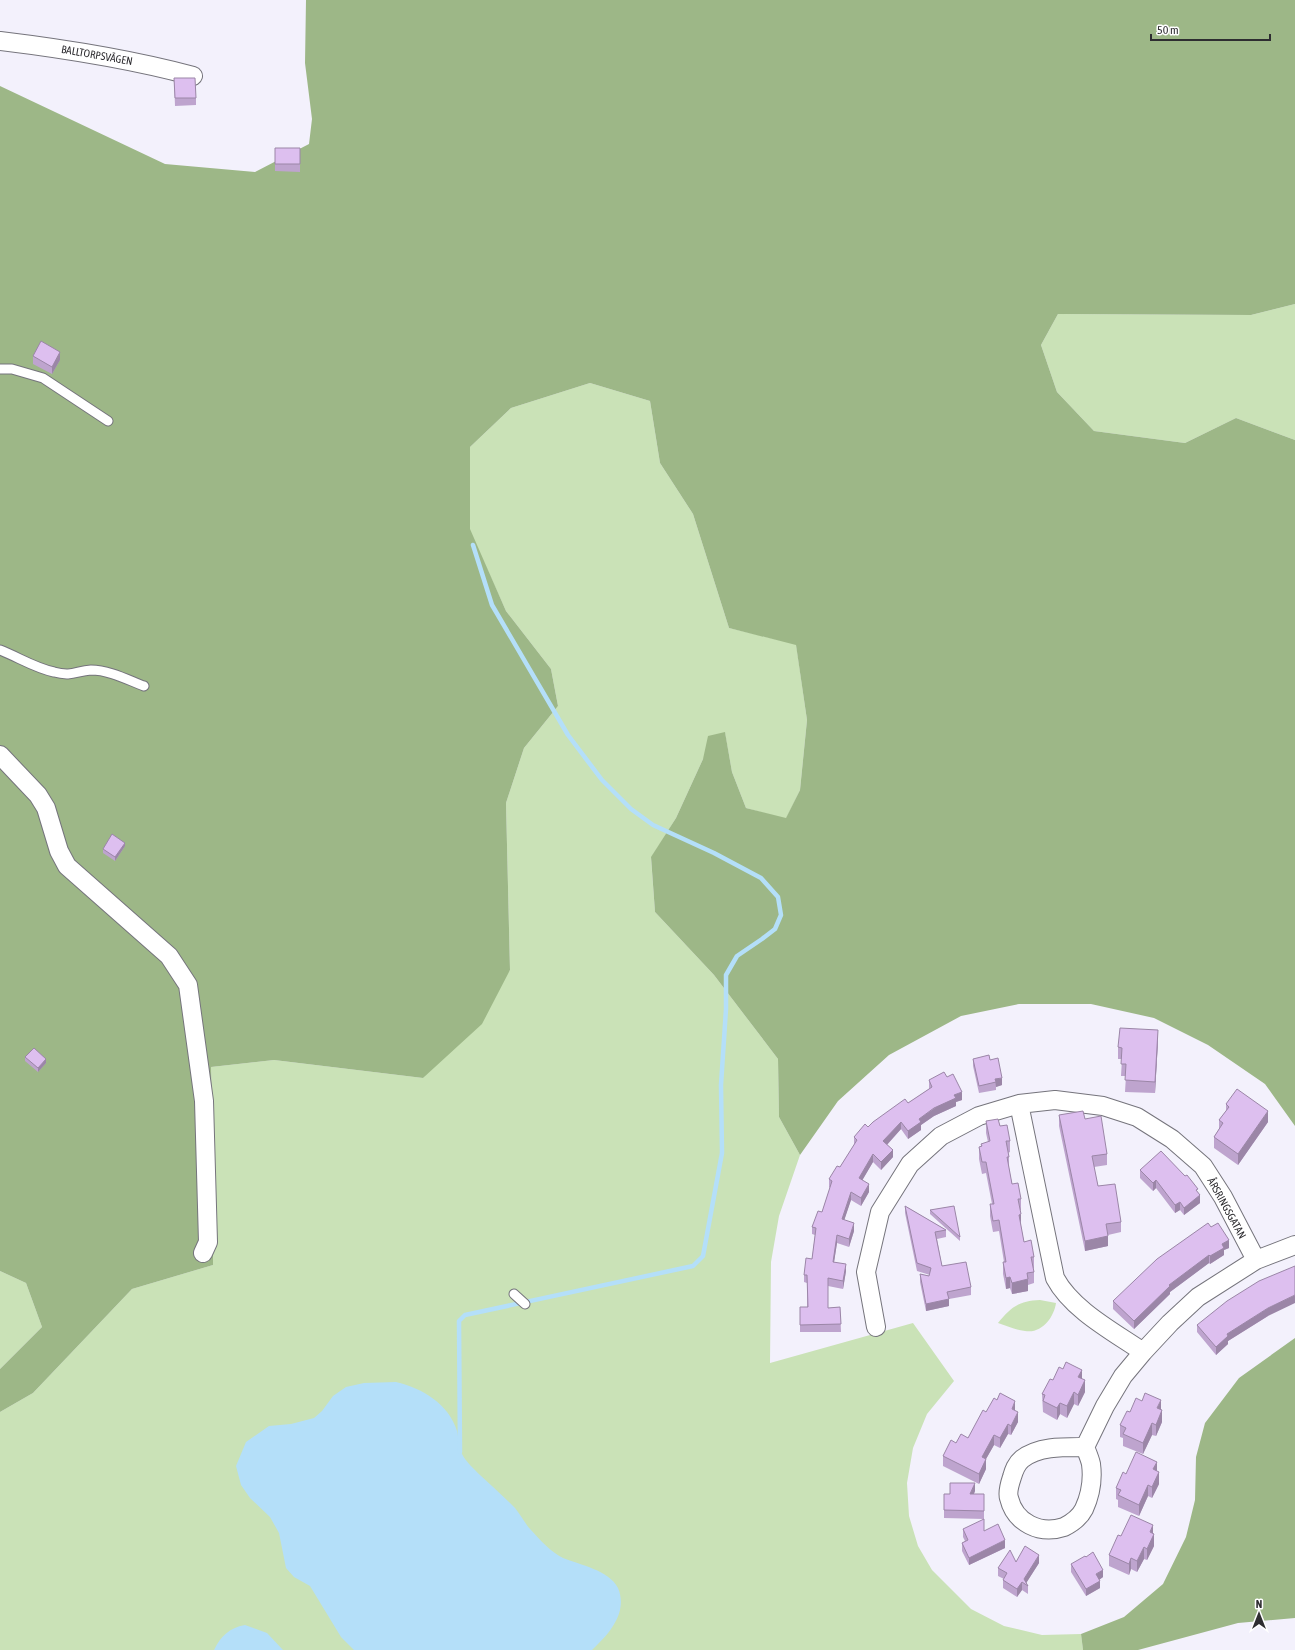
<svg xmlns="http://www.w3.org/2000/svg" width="1295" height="1650" viewBox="0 0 1295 1650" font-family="'Asap Condensed',sans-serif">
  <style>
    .green { fill: #cae2b7 }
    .forest { fill: #9db787 }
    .water { fill: #b4dff9 }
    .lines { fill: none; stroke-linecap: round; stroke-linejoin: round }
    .stream { stroke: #b4dff9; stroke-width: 4.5 }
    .service-casing { stroke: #75747c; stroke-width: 11 }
    .minor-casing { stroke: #75747c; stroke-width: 20 }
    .service { stroke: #fff; stroke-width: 9 }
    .minor { stroke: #fff; stroke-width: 18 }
    .wall { fill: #bea4ce }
    .shaded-wall { fill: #9b86a7 }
    .building { fill: #ddbfef; stroke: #9b86a7 }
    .labels { text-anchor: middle; stroke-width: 4; stroke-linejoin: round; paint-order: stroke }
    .street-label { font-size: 11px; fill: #2e2d31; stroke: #fff }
  </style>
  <rect width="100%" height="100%" fill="#f3f1fc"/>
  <path class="green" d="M1295,304V440L1236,418L1185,443L1094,431L1057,392L1041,345L1058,314L1251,315Z
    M590,383L650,401L660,463L693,514L729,628L796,644L807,720L800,790L786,819L746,808L732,772L725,733L703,759L676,818L651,858L655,912L714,975L778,1059L779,1117L800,1155L779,1216L771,1262L770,1363L913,1323L954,1381L927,1414L913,1448L907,1483L909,1516L918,1546L932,1570L971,1609L1004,1626L1042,1635L1081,1634L1083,1650H0V1412L33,1393L132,1289L213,1265V1134L211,1067L274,1060L423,1078L510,970L506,803L524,748L558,706L551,669L506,611L469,529L470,447L511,408Z
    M0,1271L26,1283L42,1327L0,1369Z
    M1040,1300L1056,1303C1054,1317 1042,1334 1025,1331C1016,1330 1007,1326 998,1323C1011,1307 1019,1301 1040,1300Z"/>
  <path class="forest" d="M306,0H1295V304L1251,315L1058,314L1041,345L1057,392L1094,431L1185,443L1236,418L1295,440V1126L1265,1084L1208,1045L1154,1018L1091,1004H1019L961,1016L889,1055L838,1101L800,1155L779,1117L778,1059L714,975L655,912L651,857L676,818L703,759L708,736L725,732L732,772L746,808L786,818L800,790L807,720L796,645L729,628L693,514L660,463L650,401L590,383L511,408L470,447V529L506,611L551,669L558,706L524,748L506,803L510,970L482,1024L423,1078L274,1060L211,1067L213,1134V1265L132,1289L33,1393L0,1412V1369L42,1327L26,1283L0,1271V86L165,164L255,172L309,144L312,119L305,63Z
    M1295,1338V1618L1238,1623L1138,1650H1083L1081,1634L1124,1617L1163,1584L1186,1537L1195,1500L1196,1457L1205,1423L1239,1378Z"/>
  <path class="water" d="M396,1382C422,1388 449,1404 457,1431C459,1438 458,1448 462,1454C466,1462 474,1469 480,1475C492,1486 504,1497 515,1508C521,1515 525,1524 531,1530C540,1540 551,1552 563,1558C580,1565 609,1570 618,1588C628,1612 610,1633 594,1648L592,1650H354L341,1637L310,1586L294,1577L286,1568L279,1533L270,1517L250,1498L241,1485L236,1466L246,1442L269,1426L291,1424L314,1418L322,1411L333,1396L346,1387L364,1383Z
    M245,1625L267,1633L283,1650H214C221,1636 229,1628 245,1625Z"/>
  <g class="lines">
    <path class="stream" d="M460,1452L459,1321L465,1315L693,1266L703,1256L722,1153L721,1085L726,1009V975L737,956L762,939L775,929L781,915L778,897L761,878L714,853L653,825L631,809L602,780L568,735L492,605L473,545"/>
    <g class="service-casing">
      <path id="service" d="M0,369H12L43,378L108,421
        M0,650C18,657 35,668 54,672C72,677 76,671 91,670C109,670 128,680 144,686
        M514,1294L525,1304"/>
    </g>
    <g class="minor-casing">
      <path id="minor" d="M0,41C66,49 130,59 193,76
        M0,755L38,795L46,808L59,851L67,866L169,956L188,985L204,1101L208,1242L203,1253
        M1019,1104L1055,1278C1072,1310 1114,1332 1143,1352
        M876,1327L866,1272L880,1212L910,1164L941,1136L979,1116L1019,1104L1055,1100L1103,1106L1137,1117L1172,1139L1203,1166L1223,1197L1256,1260
        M1085,1447C1064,1447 1039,1446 1022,1459C1016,1464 1014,1470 1012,1477C1010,1483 1007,1492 1009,1498C1015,1523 1040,1535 1064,1527C1072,1523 1080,1517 1084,1509C1090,1496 1093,1479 1091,1464C1090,1459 1087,1452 1085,1447L1105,1406L1123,1376L1143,1352L1170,1323L1198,1297L1256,1260L1295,1245"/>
    </g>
    <use href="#service" class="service"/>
    <use href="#minor" class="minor"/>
  </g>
  <path class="wall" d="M174,78L196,98V105L175,106Z
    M300,148V172L275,171V164Z
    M33,356L60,360L52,374L33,364Z
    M125,846L115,861L103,853V849Z
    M1158,1041L1155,1093L1125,1092L1126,1076H1121L1122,1059H1118V1047Z
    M25,1057L46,1063L38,1072L25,1061Z
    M973,1059L990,1060L1002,1085L996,1087V1090L979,1093L973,1066Z
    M947,1077L962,1100L956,1102V1106L934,1116L921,1125V1130L908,1139L901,1129L887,1145L893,1157L881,1170L873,1162L862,1180L869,1192L861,1206L851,1200L844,1220L854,1231L849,1247L837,1243L834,1262L846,1271L843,1289L828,1286V1308L840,1307L841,1332H800V1307H807V1283L804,1282V1275L812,1259L815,1235L812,1234V1227L822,1212L830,1188L829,1187V1179L840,1167L854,1145V1137L868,1127L908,1103L929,1089V1080Z
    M1226,1104L1268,1122L1238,1165L1214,1148V1137L1219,1129V1120L1226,1111Z
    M1059,1115L1085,1119L1107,1154V1165L1094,1167L1098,1186L1121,1222V1232L1108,1235V1246L1085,1251L1059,1126Z
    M986,1121L1000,1126L1010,1141V1152L1008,1153L1009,1157V1168L1012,1184L1021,1199V1210H1020L1021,1226L1024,1242L1034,1257V1268L1033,1269L1034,1272V1283L1028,1285V1291L1012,1294L1010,1288L1006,1289L1003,1274V1262H1004L999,1231L993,1232L990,1216V1204H992L986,1173L982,1174L979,1159V1147H981V1144L988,1142L986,1133Z
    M1140,1170L1198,1192L1200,1203L1184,1215L1180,1210L1175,1213L1156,1188L1153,1191L1140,1178Z
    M905,1206L946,1230V1237L937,1239L942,1266L971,1287V1295L949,1299V1306L926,1311L920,1282V1274L929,1276L930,1275L917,1271L905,1213Z
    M930,1210L960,1237V1241L930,1214Z
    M1211,1227L1229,1248L1224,1250V1255L1210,1264L1209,1263L1170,1292V1294L1134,1329L1113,1309V1301Z
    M1268,1316L1228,1341V1344L1216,1355L1197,1332V1325Z
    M1082,1379L1085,1392L1078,1406L1074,1404L1067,1418L1060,1414L1057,1420L1043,1412L1042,1394L1053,1380Z
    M1161,1409L1162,1422L1156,1436L1152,1435L1143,1454L1123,1446V1438L1120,1437V1425L1130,1412Z
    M1015,1411L1018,1422L1011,1435L1008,1434L1000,1448L994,1445L986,1459V1469L979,1484L943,1466V1456L956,1443L968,1438L986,1412Z
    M1157,1471L1159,1484L1152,1498L1148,1496L1139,1516L1118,1507V1500L1116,1499V1488L1126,1474Z
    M975,1491L974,1494H984V1519L944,1518V1494H950Z
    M963,1529L984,1531L1005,1548L969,1565L962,1551V1543L965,1541L963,1537Z
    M1153,1534L1154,1546L1147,1560L1144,1559L1137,1572L1131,1569L1129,1575L1109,1566V1555L1121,1536Z
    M1016,1562L1039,1563L1026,1583L1028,1586V1594L1022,1590L1017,1597L1003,1588V1580L1004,1579L998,1576V1568Z
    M1071,1564L1103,1577L1099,1580L1100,1588L1086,1596L1071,1572Z"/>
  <path class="shaded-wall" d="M60,352V360L52,374V367Z
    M125,843V846L115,861V857Z
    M1158,1030V1041L1155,1093V1082Z
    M46,1059V1063L38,1072V1068Z
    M1002,1078V1085L996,1087L995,1079Z
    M962,1092V1100L956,1102V1106L934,1116L921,1125V1130L908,1139V1131L919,1119L954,1095Z
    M1268,1111V1122L1238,1165V1154Z
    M901,1122V1129L883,1149V1141Z
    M893,1150V1157L881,1170V1162Z
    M873,1154V1162L859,1186V1178Z
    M1156,1180V1188L1153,1191V1183Z
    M869,1184V1192L861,1206V1198Z
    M851,1192V1200L842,1227V1219Z
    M1200,1195V1203L1184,1215V1208Z
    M1180,1202V1210L1175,1213V1205Z
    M1021,1214V1226L1019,1215Z
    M854,1223V1231L849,1247V1239Z
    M837,1235V1243L833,1269V1262Z
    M1108,1236V1246L1085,1251V1241Z
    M1229,1240V1248L1224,1250V1255L1210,1264V1256L1222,1244Z
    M1209,1255V1263L1170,1292V1294L1134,1329V1321L1169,1285Z
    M846,1264V1271L843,1289V1281Z
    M1010,1277V1288L1006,1289V1278Z
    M1028,1279V1291L1012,1294V1283Z
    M1295,1295V1303L1268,1316L1228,1341V1344L1216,1355V1347L1227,1334L1268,1308Z
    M949,1299V1306L926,1311V1304Z
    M1082,1370V1381L1078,1377Z
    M1085,1380V1392L1078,1406V1395Z
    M1074,1392V1404L1067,1418V1406Z
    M1161,1400V1412L1157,1408Z
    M1015,1401V1411L1012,1409Z
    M1060,1403V1414L1057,1420V1408Z
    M1162,1410V1422L1156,1436V1425Z
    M1018,1412V1422L1011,1435V1426Z
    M1152,1423V1435L1143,1454V1443Z
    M1008,1424V1434L1000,1448V1438Z
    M994,1435V1445L986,1459V1469L979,1484V1474L982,1457Z
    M1157,1462V1473L1153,1469Z
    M1159,1472V1484L1152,1498V1487Z
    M975,1483V1491L970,1502V1494Z
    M1148,1485V1496L1139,1516V1505Z
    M1153,1525V1536L1150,1532Z
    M1154,1534V1546L1147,1560V1549Z
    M1005,1540V1548L969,1565V1558Z
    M1144,1547V1559L1137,1572V1561Z
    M1039,1555V1563L1025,1585L1024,1579Z
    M1131,1558V1569L1129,1575V1564Z
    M1103,1570V1577L1096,1582V1574Z
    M1100,1581V1588L1086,1596V1589Z
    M1022,1582V1590L1017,1597V1589Z"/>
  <path class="building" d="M174,78H195L196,98H175Z
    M275,148H300V164H275Z
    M41,341L60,352L52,367L33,356Z
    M112,834L125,843L115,857L103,849Z
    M1120,1028L1158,1030L1155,1082L1125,1080L1126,1064H1121L1122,1048L1118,1047Z
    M34,1048L46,1059L38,1068L25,1057Z
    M989,1055L990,1060L998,1058L1002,1078L995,1079L996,1082L979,1086L973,1059Z
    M944,1072L947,1077L953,1074L962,1092L954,1095L956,1098L934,1108L919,1119L921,1122L908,1131L901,1122L883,1141L893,1150L881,1162L873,1154L859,1178L869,1184L861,1198L851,1192L842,1219L854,1223L849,1239L837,1235L833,1262L846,1264L843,1281L828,1278V1308L840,1307L841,1324L800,1325V1307H808L807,1275H804L806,1258L812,1259L816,1228L812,1227L818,1211L822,1212L832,1181L829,1179L837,1166L840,1167L857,1140L854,1137L865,1124L868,1127L873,1122L905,1099L908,1103L932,1087L929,1080Z
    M1237,1089L1268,1111L1238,1154L1214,1137L1223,1123L1219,1120L1229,1107L1226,1104Z
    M1083,1111L1085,1119L1101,1116L1107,1154L1092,1156L1098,1186L1115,1184L1121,1222L1106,1224L1108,1236L1085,1241L1059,1115Z
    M998,1119L1000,1126L1007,1125L1010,1141H1006L1009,1157H1007L1012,1184L1018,1183L1021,1199H1018L1021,1214L1019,1215L1024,1242L1031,1240L1034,1257H1031L1034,1272L1027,1273L1028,1279L1012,1283L1010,1277L1006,1278L1003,1262H1006L999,1220L993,1221L990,1204H994L986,1162H982L979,1147L982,1146L981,1144L990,1141L986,1121Z
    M1161,1151L1185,1176L1187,1175L1198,1189L1196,1190L1200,1195L1184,1208L1180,1202L1175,1205L1156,1180L1153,1183L1140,1170Z
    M905,1206L946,1230L935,1232L942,1266L966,1262L971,1287L947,1292L949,1299L926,1304L920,1274L929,1276L931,1268L917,1263Z
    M954,1206L960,1237L930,1210Z
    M1208,1223L1211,1227L1218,1223L1229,1240L1222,1244L1224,1248L1210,1256L1209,1255L1169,1285L1170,1286L1134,1321L1113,1301L1157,1259Z
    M1295,1266V1295L1268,1308L1227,1334L1228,1336L1216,1347L1197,1325L1227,1301L1259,1281Z
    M1066,1362L1082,1370L1078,1377L1085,1380L1078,1395L1074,1392L1067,1406L1060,1403L1057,1408L1043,1401L1045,1395L1042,1394L1050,1379L1053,1380L1059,1367L1063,1369Z
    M1000,1393L1015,1401L1012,1409L1018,1412L1011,1426L1008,1424L1000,1438L994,1435L982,1457L986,1459L979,1474L943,1456L951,1440L956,1443L961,1434L968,1438L983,1410L986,1412L994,1398L997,1400Z
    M1145,1393L1161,1400L1157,1408L1162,1410L1156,1425L1152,1423L1143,1443L1123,1434L1126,1428L1120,1425L1127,1411L1130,1412L1136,1398L1142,1401Z
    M1136,1452L1157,1462L1153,1469L1159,1472L1152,1487L1148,1485L1139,1505L1118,1495L1121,1490L1116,1488L1123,1472L1126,1474Z
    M950,1483H975L970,1494H984V1511L944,1510V1494H950Z
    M1131,1515L1153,1525L1150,1532L1154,1534L1147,1549L1144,1547L1137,1561L1131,1558L1129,1564L1109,1555L1118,1535L1121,1536Z
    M984,1519V1531L998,1524L1005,1540L969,1558L962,1543L968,1540L963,1529Z
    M1025,1546L1039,1555L1024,1579L1028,1586L1022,1582L1017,1589L1003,1580L1007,1573L998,1568L1010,1550L1016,1562Z
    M1093,1552L1103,1570L1096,1574L1100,1581L1086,1589L1071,1564L1085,1556L1086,1557Z"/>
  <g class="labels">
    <g class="street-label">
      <text transform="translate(97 55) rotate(10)" y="4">BALLTORPSVÄGEN</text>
      <text transform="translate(1227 1208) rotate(61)" y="4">ÅRSRINGSGATAN</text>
    </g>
  </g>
  <g transform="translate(1259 1614)" stroke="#ffffff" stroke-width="3" paint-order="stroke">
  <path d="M0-3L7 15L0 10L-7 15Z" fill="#2e2d31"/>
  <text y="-6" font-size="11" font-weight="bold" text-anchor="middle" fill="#2e2d31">N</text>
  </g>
  <path d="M1151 34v6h119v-6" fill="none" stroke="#2e2d31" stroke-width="2"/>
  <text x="1157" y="34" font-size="12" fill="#2e2d31" stroke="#ffffff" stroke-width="3" paint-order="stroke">50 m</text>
</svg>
